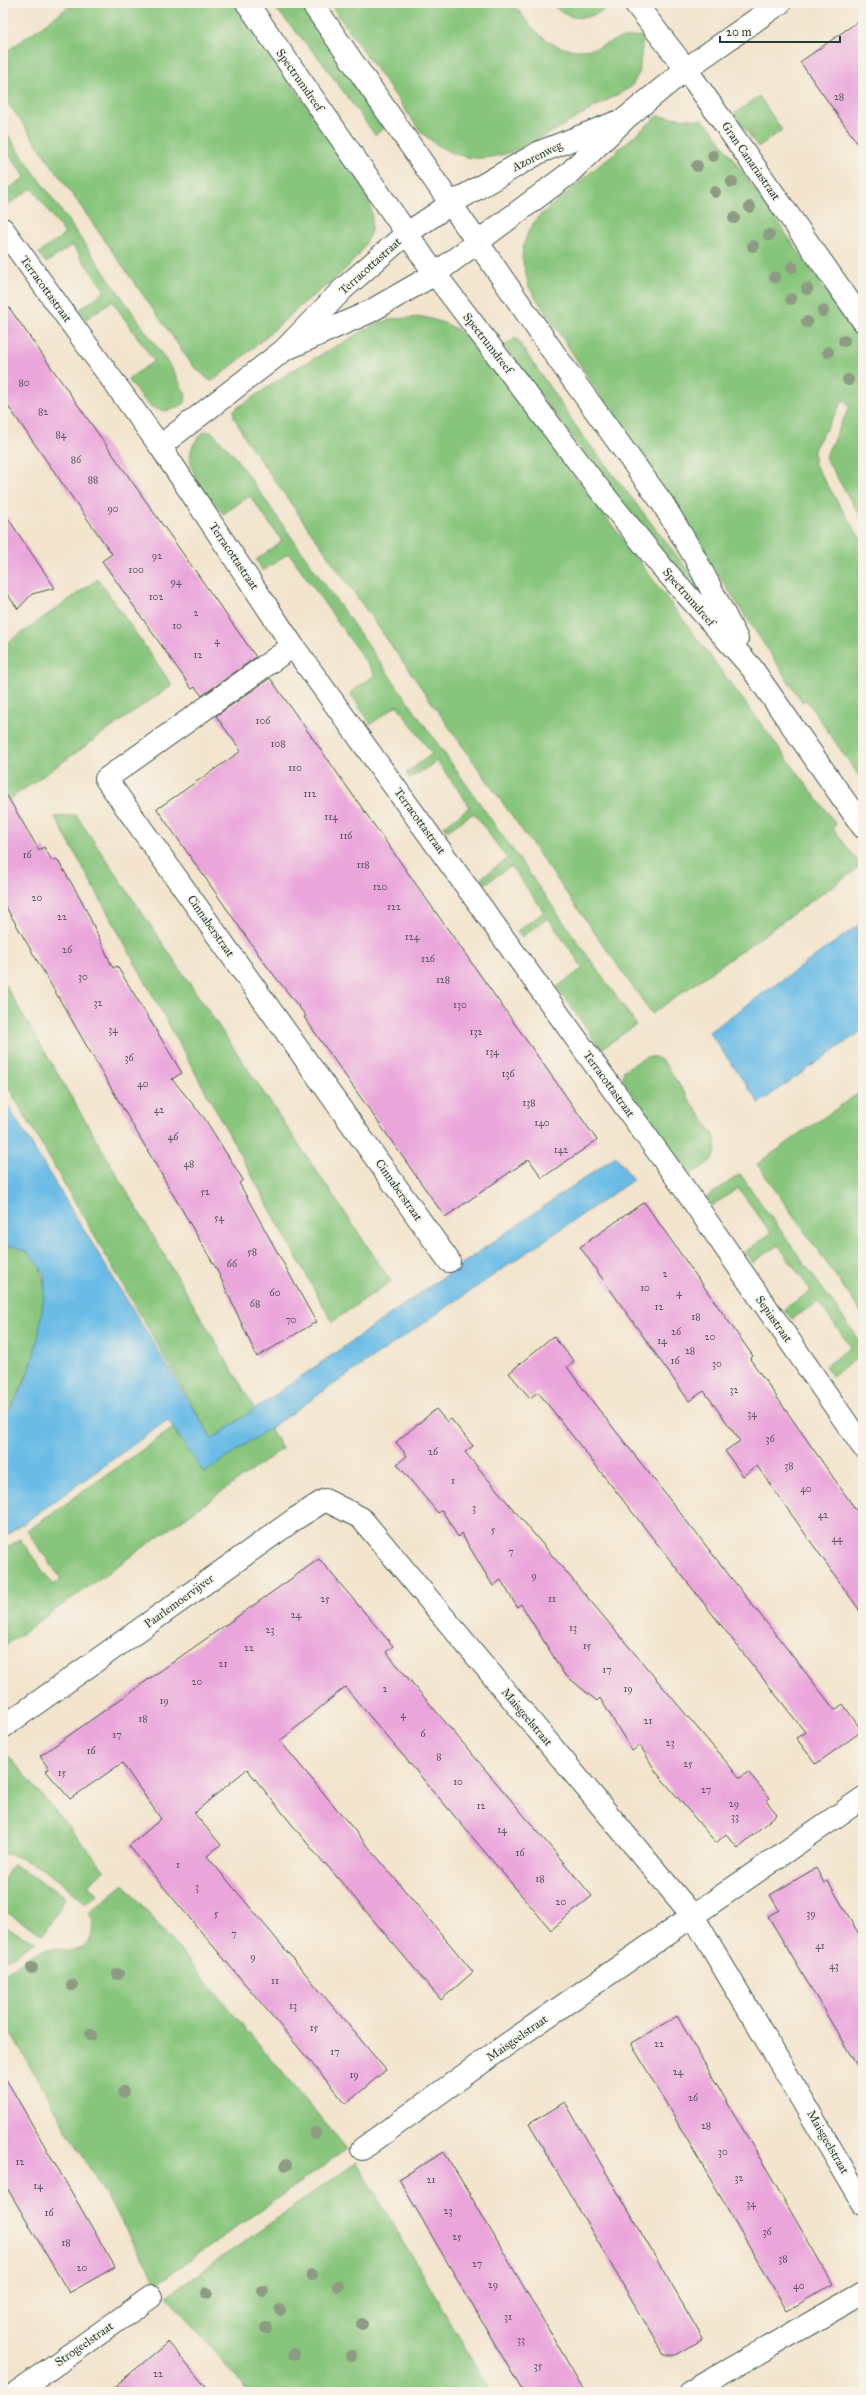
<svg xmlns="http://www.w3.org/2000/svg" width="866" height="2395" viewBox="0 0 866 2395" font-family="'IM FELL Great Primer',serif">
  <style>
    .green { fill: #87c57c; stroke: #538158 }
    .water { fill: #6abce6; stroke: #447c8d }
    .building { fill: #eaa5db }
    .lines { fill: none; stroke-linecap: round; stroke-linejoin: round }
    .minor-casing { stroke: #3f564b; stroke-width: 24 }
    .secondary-casing { stroke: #3f564b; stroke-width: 24 }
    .minor { stroke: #fff; stroke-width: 22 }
    .secondary { stroke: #fff; stroke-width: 22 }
    .tree { fill: #8d9b83 }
    .labels { text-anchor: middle; stroke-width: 3; stroke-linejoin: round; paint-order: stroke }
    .number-label { font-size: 10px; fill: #52575e }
    .street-label { font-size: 12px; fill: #1f3d34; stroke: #f7f3e8 }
  </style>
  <rect width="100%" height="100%" fill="#f7f3e8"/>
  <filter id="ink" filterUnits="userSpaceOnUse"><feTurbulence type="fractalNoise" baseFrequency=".025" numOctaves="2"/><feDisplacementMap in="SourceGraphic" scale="8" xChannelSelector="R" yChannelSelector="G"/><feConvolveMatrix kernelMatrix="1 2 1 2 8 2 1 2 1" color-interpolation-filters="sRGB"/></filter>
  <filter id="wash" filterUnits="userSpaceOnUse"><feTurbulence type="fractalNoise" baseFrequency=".012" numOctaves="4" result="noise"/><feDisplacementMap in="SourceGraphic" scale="16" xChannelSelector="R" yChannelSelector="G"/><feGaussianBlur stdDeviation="0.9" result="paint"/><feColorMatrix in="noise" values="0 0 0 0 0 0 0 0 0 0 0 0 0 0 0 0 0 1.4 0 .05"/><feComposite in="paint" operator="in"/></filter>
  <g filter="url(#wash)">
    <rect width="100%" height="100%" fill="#f3e4cd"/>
    <path class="green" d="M74,3H233L361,181C370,197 376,218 369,236C357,267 321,288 297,309C270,333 243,358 214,380L210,381L193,366L3,96V54Z
      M271,3H299L387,126L375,135L321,61Z
      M329,3H513C535,33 554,57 596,48C603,46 609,42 615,40C623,37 635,37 641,36L643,38L639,73L631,87C607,100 583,114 559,128C509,157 469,176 421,132Z
      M551,3H613C593,20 571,25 551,3Z
      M759,96L782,130L758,147L734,114Z
      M658,116L702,120L712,129L863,343V521L825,457L850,406L844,399L814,449V463L863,543V782L806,700L802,702L529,287L522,258L523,246L529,230L538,217Z
      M3,128L173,370L186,395L185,403C156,423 144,401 128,379L154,361L112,301L86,319L79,310L105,291L72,245L46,263L39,253L65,234L32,188L6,206L3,202V193L25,177L3,146Z
      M423,317C449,323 467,332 484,354L836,824L833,828L861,866L652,1014L246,440L234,417V410L295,369L376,324L392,319Z
      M516,338L580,432L713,602L703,609L628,512L504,346Z
      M205,431L213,433L232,453L633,1020L636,1025L601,1049L557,987L583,968L548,918L522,937L517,931L544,912L511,866L485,884L481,878L507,859L474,813L447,831L444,826L470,807L437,761L410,779L406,773L432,754L397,705L371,724L350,693L375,675L289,553L263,571L256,560L282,541L250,496L223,514C204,488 171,459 205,431Z
      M98,579L172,685L3,804V646Z
      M76,815L391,1281L332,1322L55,817Z
      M3,981L255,1409L212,1439L3,1078Z
      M646,1057H655L663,1061L713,1134C723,1159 709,1162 690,1175L622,1079L624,1070Z
      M863,1090V1315L757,1164Z
      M740,1174L863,1345V1365L858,1358L832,1376L825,1366L851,1347L818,1302L792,1319L784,1309L811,1291L778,1245L752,1263L745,1252L771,1233L738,1188L712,1206L706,1198Z
      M9,1245C79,1253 29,1387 3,1420V1246Z
      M270,1427L282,1449L3,1647V1551L20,1539L53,1585L61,1579L27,1531L173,1428L204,1473Z
      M8,1755L105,1870L88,1884L97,1894L85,1904C62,1880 36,1861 3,1853V1759Z
      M13,1864L66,1897L43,1935L3,1910V1881Z
      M124,1884L347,2149L157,2283L3,2020V1974C13,1968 34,1951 45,1949C55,1947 66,1952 76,1950C93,1946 98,1927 89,1913Z
      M3,1926L36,1942L3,1962Z
      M357,2162L491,2392H248L167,2296Z"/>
    <path class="water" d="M863,922V1030L759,1103L709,1032Z
      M3,1098L212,1439L616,1156L633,1180L204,1473L168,1420L3,1538V1420L21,1390L30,1369L39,1334L45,1287L44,1273L29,1253L15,1246H3Z"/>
    <g id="blocks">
      <path class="building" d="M863,18V151L800,62Z
        M3,299L256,657L202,696L195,687L192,689L102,561L112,554L3,399Z
        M3,511L55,588L32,594L18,609L3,588Z
        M270,678L597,1140L542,1178L529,1159L445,1217L304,1017L306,1016L266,965L157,809L241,751L216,716Z
        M3,789L39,850L44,847L52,861L57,859L82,901L113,968L117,966L182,1073L172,1079L205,1119L243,1180L239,1183L316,1322L257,1357L217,1270L3,902Z
        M644,1202L753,1356L750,1359L863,1520V1615L757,1466L743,1476L725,1451L740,1441L704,1391L689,1401L580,1247Z
        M553,1336L574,1361L567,1367L589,1397L835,1710L843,1704L862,1731L816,1764L796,1738L805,1732L783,1704L538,1392L530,1398L509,1373Z
        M436,1409L447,1422L451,1419L473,1446L465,1452L721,1756L740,1778L748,1772L770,1798L766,1801L777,1814L738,1848L726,1834L716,1843L656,1772L640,1745L632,1751L600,1698L597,1701L564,1674L521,1604L517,1607L501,1580L493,1586L461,1533L458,1537L442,1510L438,1513L397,1464L407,1456L396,1442Z
        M319,1559L393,1646L386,1652L592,1896L551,1930L345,1687L280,1741L473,1972L441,2000L325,1863L324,1864L247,1769L194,1813L221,1845L207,1856L386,2070L346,2104L129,1846L161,1819L122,1763L70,1799L46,1771L49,1769L40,1756Z
        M816,1868L824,1883L828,1881L863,1941V2076L768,1916L779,1910L770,1895Z
        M677,2016L833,2284L787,2311L631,2043Z
        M3,2074L115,2267L69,2293L3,2181Z
        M565,2102L703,2339L676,2355H664L529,2124Z
        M444,2152L469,2193L585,2392H523L415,2207L399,2179Z
        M168,2342L210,2392H108Z"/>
    </g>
  </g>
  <g filter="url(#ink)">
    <use href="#blocks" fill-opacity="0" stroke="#3f564b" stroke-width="1"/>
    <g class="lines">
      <g class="minor-casing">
        <path id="minor" d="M635,3L686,69L863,321
          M3,229L160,446L293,646L686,1191L863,1447
          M284,350L369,312L435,274L567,175L626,118L686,69L780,3
          M160,446L284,350L343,289L406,234L452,203L540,152L617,122
          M293,646L106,779L449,1261
          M3,1727L295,1519L325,1500L361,1518L693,1916L863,2203
          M362,2149L506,2045L863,1798
          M17,2392L151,2297
          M690,2392L863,2293"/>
      </g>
      <g class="secondary-casing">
        <path id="secondary" d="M247,3L435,274L596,485L662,567L751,667L863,827
          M312,3L563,366L663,504L693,554L737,639"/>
      </g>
      <use href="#minor" class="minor"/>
      <use href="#secondary" class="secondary"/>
    </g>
    <g class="tree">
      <circle cx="713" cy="156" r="6"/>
      <circle cx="697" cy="166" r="6"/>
      <circle cx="732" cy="182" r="6"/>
      <circle cx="715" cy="192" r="6"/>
      <circle cx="750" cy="207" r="6"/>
      <circle cx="734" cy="218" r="6"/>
      <circle cx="769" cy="235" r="6"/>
      <circle cx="753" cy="246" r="6"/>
      <circle cx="792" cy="267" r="6"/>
      <circle cx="775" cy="277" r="6"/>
      <circle cx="807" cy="289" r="6"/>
      <circle cx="791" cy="299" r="6"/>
      <circle cx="823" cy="311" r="6"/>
      <circle cx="807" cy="322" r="6"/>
      <circle cx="844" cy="341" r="6"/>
      <circle cx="828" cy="352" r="6"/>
      <circle cx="848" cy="380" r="6"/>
      <circle cx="32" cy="1968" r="6"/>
      <circle cx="118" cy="1974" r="6"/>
      <circle cx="72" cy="1985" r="6"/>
      <circle cx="91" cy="2035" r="6"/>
      <circle cx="123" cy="2092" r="6"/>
      <circle cx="315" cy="2133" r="6"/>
      <circle cx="286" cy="2165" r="6"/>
      <circle cx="312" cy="2275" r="6"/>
      <circle cx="338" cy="2286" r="6"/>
      <circle cx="263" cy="2291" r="6"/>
      <circle cx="207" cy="2293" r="6"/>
      <circle cx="280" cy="2310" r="6"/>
      <circle cx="362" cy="2324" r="6"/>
      <circle cx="266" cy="2328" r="6"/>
      <circle cx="294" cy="2354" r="6"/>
      <circle cx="351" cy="2356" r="6"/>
    </g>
  </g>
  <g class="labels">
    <g class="number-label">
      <text x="839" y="100">28</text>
      <text x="24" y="386">80</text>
      <text x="43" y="415">82</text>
      <text x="61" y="438">84</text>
      <text x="76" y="463">86</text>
      <text x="93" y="483">88</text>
      <text x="113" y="512">90</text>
      <text x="157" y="559">92</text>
      <text x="136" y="573">100</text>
      <text x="176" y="585">94</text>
      <text x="156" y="600">102</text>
      <text x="196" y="616">2</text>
      <text x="177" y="629">10</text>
      <text x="217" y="644">4</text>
      <text x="198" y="658">12</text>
      <text x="263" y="724">106</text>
      <text x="278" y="747">108</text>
      <text x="295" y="771">110</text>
      <text x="310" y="797">112</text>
      <text x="331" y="820">114</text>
      <text x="346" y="839">116</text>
      <text x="27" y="858">16</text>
      <text x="363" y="868">118</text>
      <text x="380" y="890">120</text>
      <text x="37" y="901">20</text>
      <text x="394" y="910">122</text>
      <text x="62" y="920">22</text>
      <text x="412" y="940">124</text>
      <text x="67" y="953">26</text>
      <text x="428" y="962">126</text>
      <text x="83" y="980">30</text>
      <text x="443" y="983">128</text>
      <text x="98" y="1006">32</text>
      <text x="460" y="1008">130</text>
      <text x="113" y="1033">34</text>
      <text x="476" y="1035">132</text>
      <text x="492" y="1055">134</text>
      <text x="129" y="1061">36</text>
      <text x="508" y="1077">136</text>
      <text x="143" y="1087">40</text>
      <text x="529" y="1106">138</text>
      <text x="159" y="1113">42</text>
      <text x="542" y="1126">140</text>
      <text x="173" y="1140">46</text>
      <text x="561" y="1153">142</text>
      <text x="189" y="1167">48</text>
      <text x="205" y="1195">52</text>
      <text x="219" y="1221">54</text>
      <text x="252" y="1255">58</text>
      <text x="232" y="1267">66</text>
      <text x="665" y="1277">2</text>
      <text x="645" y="1291">10</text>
      <text x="275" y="1296">60</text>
      <text x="679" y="1296">4</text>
      <text x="255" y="1307">68</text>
      <text x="659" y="1310">12</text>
      <text x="696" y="1320">18</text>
      <text x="291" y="1323">70</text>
      <text x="676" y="1335">26</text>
      <text x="710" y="1340">20</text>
      <text x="662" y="1344">14</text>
      <text x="690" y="1354">28</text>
      <text x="675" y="1364">16</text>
      <text x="717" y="1367">30</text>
      <text x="734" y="1393">32</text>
      <text x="752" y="1417">34</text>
      <text x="770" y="1442">36</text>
      <text x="433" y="1455">26</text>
      <text x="789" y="1469">38</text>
      <text x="453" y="1484">1</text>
      <text x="806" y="1492">40</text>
      <text x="474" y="1511">3</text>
      <text x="823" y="1518">42</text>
      <text x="493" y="1533">5</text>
      <text x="837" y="1542">44</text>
      <text x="511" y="1555">7</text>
      <text x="534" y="1579">9</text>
      <text x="325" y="1602">25</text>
      <text x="552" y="1602">11</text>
      <text x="296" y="1618">24</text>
      <text x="573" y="1631">13</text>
      <text x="270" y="1633">23</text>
      <text x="587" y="1649">15</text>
      <text x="249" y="1651">22</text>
      <text x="223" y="1667">21</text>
      <text x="607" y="1673">17</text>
      <text x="197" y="1685">20</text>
      <text x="385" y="1692">2</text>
      <text x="628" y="1692">19</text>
      <text x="164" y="1704">19</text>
      <text x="403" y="1718">4</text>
      <text x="143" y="1722">18</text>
      <text x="648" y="1724">21</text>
      <text x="423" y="1737">6</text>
      <text x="117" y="1738">17</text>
      <text x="670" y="1746">23</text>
      <text x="91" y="1754">16</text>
      <text x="439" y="1760">8</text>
      <text x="688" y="1767">25</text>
      <text x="62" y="1776">15</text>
      <text x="458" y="1785">10</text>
      <text x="706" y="1793">27</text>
      <text x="734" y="1807">29</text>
      <text x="481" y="1809">12</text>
      <text x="735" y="1820">33</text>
      <text x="502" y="1833">14</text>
      <text x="520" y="1856">16</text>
      <text x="178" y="1868">1</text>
      <text x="540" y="1882">18</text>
      <text x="197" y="1890">3</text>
      <text x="561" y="1905">20</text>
      <text x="216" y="1917">5</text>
      <text x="811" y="1917">39</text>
      <text x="234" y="1937">7</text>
      <text x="820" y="1949">41</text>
      <text x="253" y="1960">9</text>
      <text x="834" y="1969">43</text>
      <text x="275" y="1984">11</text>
      <text x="293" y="2009">13</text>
      <text x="314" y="2031">15</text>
      <text x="659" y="2047">22</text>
      <text x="335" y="2055">17</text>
      <text x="678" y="2075">24</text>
      <text x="354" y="2078">19</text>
      <text x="693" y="2101">26</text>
      <text x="706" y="2129">28</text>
      <text x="723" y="2155">30</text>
      <text x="20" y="2165">12</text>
      <text x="739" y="2181">32</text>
      <text x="431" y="2183">21</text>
      <text x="38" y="2189">14</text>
      <text x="751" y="2207">34</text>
      <text x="448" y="2214">23</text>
      <text x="49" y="2216">16</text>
      <text x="767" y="2235">36</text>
      <text x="457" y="2240">25</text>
      <text x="66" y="2246">18</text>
      <text x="783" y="2262">38</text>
      <text x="477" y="2267">27</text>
      <text x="82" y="2271">20</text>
      <text x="493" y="2288">29</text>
      <text x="799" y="2289">40</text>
      <text x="508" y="2320">31</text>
      <text x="521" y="2343">33</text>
      <text x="538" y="2369">35</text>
      <text x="158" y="2377">22</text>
    </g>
    <g class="street-label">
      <text transform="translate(300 80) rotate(55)" y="4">Spectrumdreef</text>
      <text transform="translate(537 156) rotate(-26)" y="4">Azorenweg</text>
      <text transform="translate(751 161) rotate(55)" y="4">Gran Canariastraat</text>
      <text transform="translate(370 266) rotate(-42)" y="4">Terracottastraat</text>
      <text transform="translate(46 289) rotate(54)" y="4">Terracottastraat</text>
      <text transform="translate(488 343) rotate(52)" y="4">Spectrumdreef</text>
      <text transform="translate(234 556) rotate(56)" y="4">Terracottastraat</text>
      <text transform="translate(689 597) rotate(49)" y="4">Spectrumdreef</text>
      <text transform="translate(420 821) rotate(54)" y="4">Terracottastraat</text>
      <text transform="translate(211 926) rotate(55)" y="4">Cinnaberstraat</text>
      <text transform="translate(609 1084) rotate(54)" y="4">Terracottastraat</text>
      <text transform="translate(399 1190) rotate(55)" y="4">Cinnaberstraat</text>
      <text transform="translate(774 1319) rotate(55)" y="4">Sepiastraat</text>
      <text transform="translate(179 1601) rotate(-36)" y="4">Paarlemoervijver</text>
      <text transform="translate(527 1717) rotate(50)" y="4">Maisgeelstraat</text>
      <text transform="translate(517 2038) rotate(-35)" y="4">Maisgeelstraat</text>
      <text transform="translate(828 2142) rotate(60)" y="4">Maisgeelstraat</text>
      <text transform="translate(84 2344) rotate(-35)" y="4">Strogeelstraat</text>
    </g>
  </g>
  <rect width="866" height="2395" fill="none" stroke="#f7f3e8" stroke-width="16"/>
  <path d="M720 36v6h120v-6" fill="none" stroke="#1f3d34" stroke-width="2"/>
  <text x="726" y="36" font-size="12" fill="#1f3d34" stroke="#f7f3e8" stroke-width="3" paint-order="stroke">20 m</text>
</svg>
